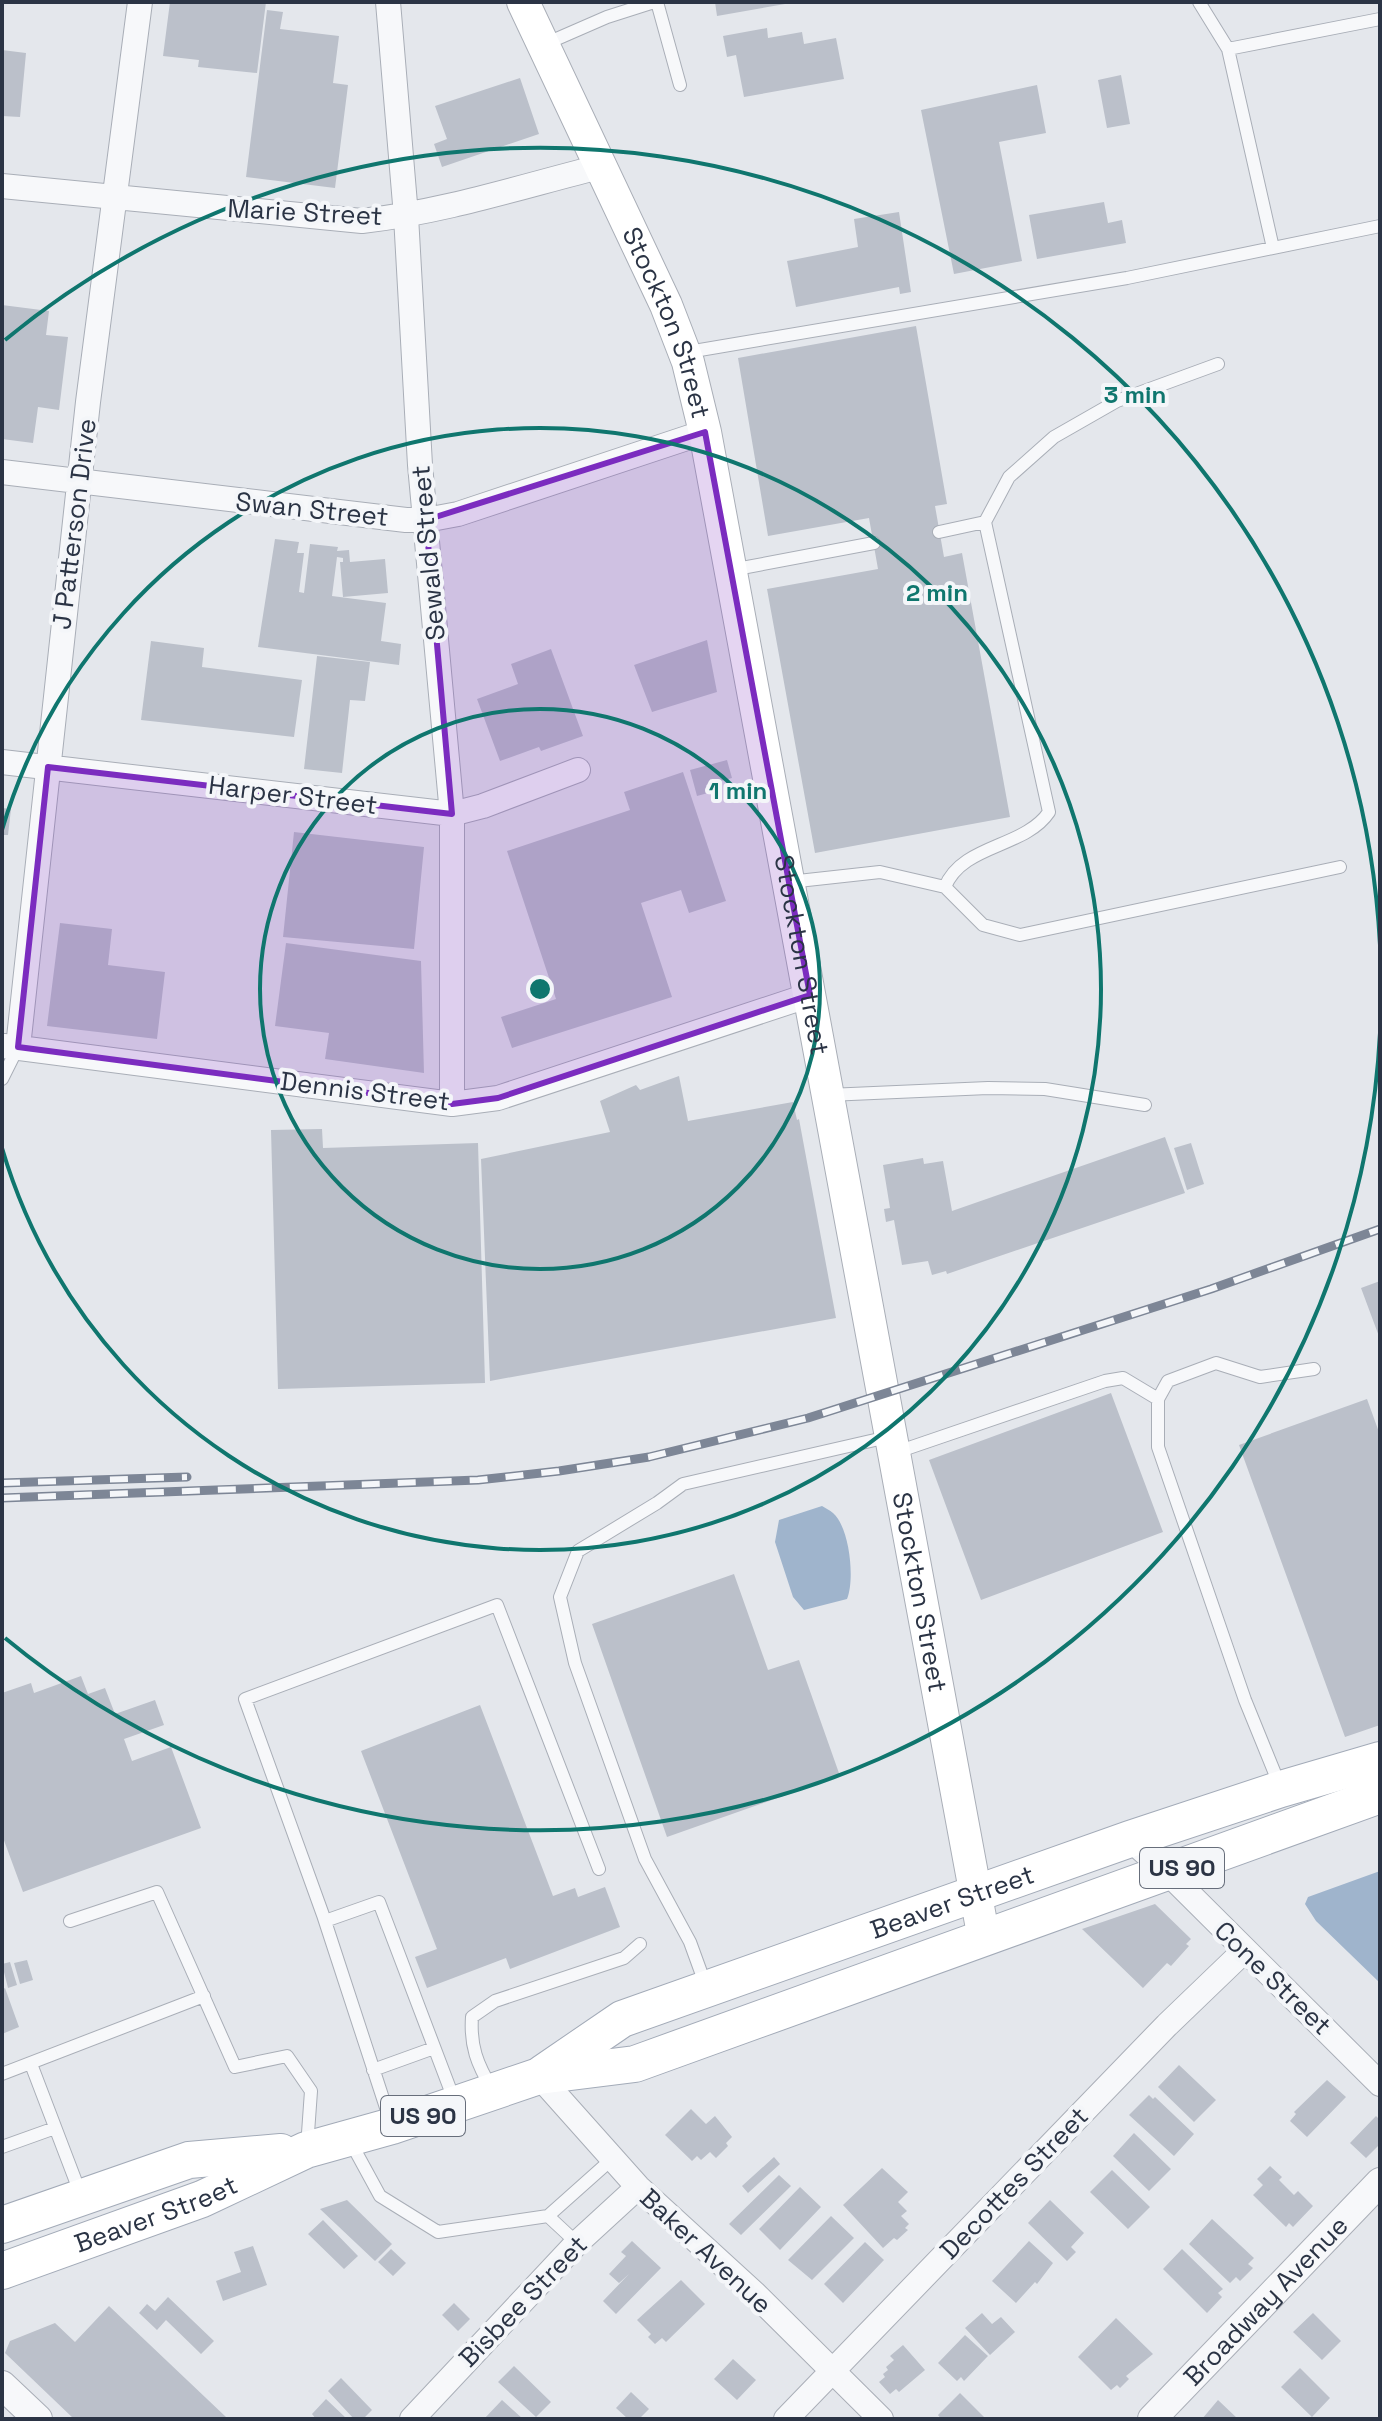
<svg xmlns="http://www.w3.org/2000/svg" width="1382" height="2421" viewBox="0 0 1382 2421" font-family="'Space Grotesk',sans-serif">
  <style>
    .water { fill: #9fb4cc }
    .building { fill: #bbc0ca }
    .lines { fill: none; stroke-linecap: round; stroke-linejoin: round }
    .service-casing { stroke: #a9aeb7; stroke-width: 14 }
    .minor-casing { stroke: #a9aeb7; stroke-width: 26 }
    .tertiary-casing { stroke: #a9aeb7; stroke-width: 30 }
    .secondary-casing { stroke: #a9aeb7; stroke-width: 34 }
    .primary-casing { stroke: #a3abb8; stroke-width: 38 }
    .service { stroke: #f7f8fa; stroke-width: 12 }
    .minor { stroke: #f7f8fa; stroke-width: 24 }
    .tertiary { stroke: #f7f8fa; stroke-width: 28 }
    .secondary { stroke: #fff; stroke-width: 32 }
    .primary { stroke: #fff; stroke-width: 36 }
    .rail-casing { stroke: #7d8696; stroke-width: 9 }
    .rail { stroke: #f4f6f9; stroke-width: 6; stroke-dasharray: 18; stroke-linecap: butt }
    .marked { fill: #7b2cbf; fill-opacity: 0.2; stroke: #7b2cbf; stroke-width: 6; stroke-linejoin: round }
    .ring { fill: none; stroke: #0f766e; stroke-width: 4 }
    .labels { text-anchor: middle; stroke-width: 8; stroke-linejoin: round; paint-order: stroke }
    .shield { fill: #f4f6f9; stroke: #676e7b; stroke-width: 2 }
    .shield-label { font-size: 24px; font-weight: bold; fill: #2b3445 }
    .street-label { font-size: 26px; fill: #2b3445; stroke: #f4f6f9 }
    .centre { fill: #0f766e; stroke: #f4f6f9; stroke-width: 4 }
    .ring-label { font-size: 24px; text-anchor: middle; font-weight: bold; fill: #0f766e; stroke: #f4f6f9; stroke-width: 8; stroke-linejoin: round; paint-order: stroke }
  </style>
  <rect width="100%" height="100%" fill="#e4e7ec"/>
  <path class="water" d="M822,1506C825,1508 830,1510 833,1513C850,1528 855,1580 847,1599L804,1610L793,1597L775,1542L779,1520Z
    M1380,1871V1983L1316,1921L1305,1904L1308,1897Z"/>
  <path class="building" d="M170,2H266L257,73L198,67L199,60L163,56Z
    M715,2H785V4L717,16Z
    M267,10L283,12L280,29L339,36L333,83L348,85L335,188L246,177Z
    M767,28L768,38L802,32L804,44L836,38L844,79L744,97L736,55L727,57L723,36Z
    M2,50L26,53L20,117L2,116Z
    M1121,75L1130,124L1107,128L1098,80Z
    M520,78L539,134L442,167L434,144L447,139L435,106Z
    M1037,85L1046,133L999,142L1022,261L954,274L921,110Z
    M1104,202L1108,223L1122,220L1126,243L1037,259L1029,215Z
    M899,212L911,292L900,294L899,287L796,307L787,261L858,247L854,219Z
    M2,305L49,311L46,335L68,337L59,410L38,407L33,443L2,439Z
    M916,326L947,504L935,506L944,557L962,553L1010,817L815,853L767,589L878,569L869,518L768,536L738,358Z
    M275,539L299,542L297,553H304L299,592L304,593L310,544L338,547L337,551L349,550L350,562L385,559L388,593L343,597L340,562H343V558L337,557L332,596L386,603L381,641L401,644L399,665L258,647Z
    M707,640L717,692L652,712L634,665Z
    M151,641L204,648L202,667L302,680L294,737L141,720Z
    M551,649L583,736L541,751L539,747L500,761L477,699L518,684L511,664Z
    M317,656L370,662L365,701L350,700L342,773L304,769Z
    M727,760L732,778L706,785L708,793L697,796L690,770Z
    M683,772L726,901L689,913L681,890L641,903L672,997L512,1048L501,1017L556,999L507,851L630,810L624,792Z
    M2,808L11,809L8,835H2Z
    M294,832L424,847L414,949L283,937Z
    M60,923L112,929L108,965L165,972L157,1039L47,1026Z
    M286,943L421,961L424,1073L325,1059L329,1033L275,1026Z
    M679,1076L688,1121L793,1102L797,1120L799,1119L836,1318L490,1381L481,1159L610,1132L600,1101L636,1085L640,1090Z
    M322,1129L323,1148L478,1143L485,1383L278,1389L271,1130Z
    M1165,1137L1185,1193L947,1274L946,1271L932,1275L928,1261L902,1265L894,1220L886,1222L884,1209L890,1208L883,1165L923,1158L924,1164L943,1161L952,1211Z
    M1191,1143L1204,1184L1187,1190L1174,1148Z
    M1380,1281V1339L1361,1288Z
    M1111,1393L1163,1532L981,1600L929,1460Z
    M1367,1399L1380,1435V1725L1345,1737L1239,1445Z
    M734,1574L768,1670L799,1660L840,1776L667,1837L592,1624Z
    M81,1676L88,1694L105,1688L115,1714L155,1700L164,1725L124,1739L132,1761L171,1747L201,1828L23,1892L2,1835V1693L31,1683L34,1693Z
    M480,1705L553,1896L575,1888L578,1897L605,1887L620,1927L510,1969L506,1958L427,1988L415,1957L437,1949L361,1751Z
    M1155,1904L1191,1939L1186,1944L1189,1946L1171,1966L1167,1963L1143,1988L1082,1929Z
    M27,1960L33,1980L20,1984L14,1963Z
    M10,1962L17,1985L8,1988L2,1964Z
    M5,1988L19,2027L2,2034V1990Z
    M1179,2065L1216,2100L1194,2122L1158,2087Z
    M1327,2080L1346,2097L1307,2137L1290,2121L1296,2114L1294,2112Z
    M1149,2095L1153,2099L1155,2097L1194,2134L1174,2156L1129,2115Z
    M691,2109L706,2124L715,2116L732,2137L726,2143L728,2146L716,2158L710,2152L701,2160L697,2156L692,2161L665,2135Z
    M1376,2116L1380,2120V2144L1366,2158L1350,2143Z
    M1134,2133L1171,2169L1149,2191L1113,2156Z
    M774,2157L780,2164L748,2193L742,2186Z
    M1270,2166L1282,2177L1279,2180L1294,2195L1298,2191L1313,2206L1293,2227L1289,2223L1286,2227L1253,2195L1263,2185L1257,2179Z
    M882,2168L908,2192L898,2202L907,2211L901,2216L909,2224L905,2228L908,2230L897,2240L894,2238L883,2248L843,2205Z
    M1112,2170L1150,2207L1128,2229L1090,2192Z
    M779,2175L791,2186L741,2235L729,2224Z
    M800,2187L821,2207L780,2250L759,2229Z
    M347,2200L392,2244L375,2261L320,2209Z
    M1050,2200L1084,2233L1071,2247L1076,2252L1067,2261L1028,2223Z
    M831,2216L854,2238L812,2280L788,2260Z
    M1212,2219L1254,2258L1248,2264L1253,2268L1240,2281L1236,2277L1230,2283L1189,2244Z
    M323,2220L358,2256L344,2269L308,2234Z
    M632,2241L661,2268L616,2314L603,2301L629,2274L619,2283L609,2274L626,2256L621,2252Z
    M1029,2241L1053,2263L1037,2284L1035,2282L1016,2303L992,2281Z
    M865,2242L884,2260L843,2303L824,2284Z
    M253,2246L267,2285L223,2301L216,2281L241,2272L234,2252Z
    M391,2249L406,2263L393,2276L378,2262Z
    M1182,2249L1223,2289L1218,2293L1222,2297L1207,2313L1163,2269Z
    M681,2280L705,2304L666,2342L662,2338L655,2344L648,2337L651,2334L637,2320Z
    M168,2297L214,2341L201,2354L166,2320L157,2330L139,2313L147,2304L155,2311Z
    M454,2303L470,2319L458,2331L442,2315Z
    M109,2306L226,2417L224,2419H74L5,2353L10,2341L55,2323L75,2342Z
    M982,2313L992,2324L1001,2317L1015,2332L990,2355L965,2328Z
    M1313,2313L1341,2341L1322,2360L1293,2332Z
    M1116,2318L1153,2354L1126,2376L1129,2379L1120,2388L1117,2385L1111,2390L1078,2357Z
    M965,2335L988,2356L964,2381L961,2377L957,2381L938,2363Z
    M903,2345L925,2370L899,2392L896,2389L890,2394L879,2382L885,2377L883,2374L888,2370L886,2367L894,2360L890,2356Z
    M733,2359L756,2380L737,2400L714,2379Z
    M514,2366L551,2402L536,2417L498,2382Z
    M1300,2368L1330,2398L1312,2417L1281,2387Z
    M341,2378L372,2410L363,2419H354L328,2391Z
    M631,2392L649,2409L639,2419H628L616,2408Z
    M960,2393L986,2419H941L938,2415Z
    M326,2399L347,2419H316L312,2414Z
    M502,2400L523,2419H484Z
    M1218,2400L1238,2419H1202Z"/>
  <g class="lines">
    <g class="service-casing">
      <path id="service" d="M657,2L680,85
        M1199,2L1228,49
        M545,44L607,17L654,2
        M1273,248L1228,49L1380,19
        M688,352L1127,278L1380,226
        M985,522L1009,477L1054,437L1117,401L1218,364
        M939,532L985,522L1049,812C1025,848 962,844 945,887
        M731,570L874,543
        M789,882L880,872L945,887L983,925L1020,935L1340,867
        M2,1079L18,1047
        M828,1095L988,1088L1045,1089L1145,1105
        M894,1453L1105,1381L1123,1378L1158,1399
        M1280,1786L1245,1700L1158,1447V1399L1168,1381L1216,1363L1260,1377L1314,1369
        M70,1921L157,1892L235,2067L287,2056L311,2091L307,2147
        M325,1921L379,1902L455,2102
        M706,1986L690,1942L645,1859L575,1663L560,1597L578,1551L657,1503L683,1484L888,1437
        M31,2064L81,2195
        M373,2070L434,2048
        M2,2074L204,1996
        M492,2089C477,2064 470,2046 472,2017L495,2001L624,1958L640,1944
        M391,2123L323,1915L245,1699L497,1605L599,1869
        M350,2141L380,2196L438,2232L548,2216L612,2159
        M2,2147L55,2128
        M548,2216L577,2243"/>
    </g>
    <g class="minor-casing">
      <path id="minor" d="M388,2L406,216L420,465L452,814V1104
        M2,186L362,221C444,212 523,186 603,166
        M2,472L406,520H426L458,514L705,432
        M2,762L452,814L483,806L578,770
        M4,1046L452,1104L498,1098L810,995
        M18,1047L88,402L140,2
        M1130,1839L1168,1873L1380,2084
        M539,2076L638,2187L754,2293L881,2419
        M412,2419L577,2243L638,2187
        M786,2419L1167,2025L1244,1951"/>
    </g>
    <g class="tertiary-casing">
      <g id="tertiary">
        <path d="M2,2385L38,2419"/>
        <path id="s1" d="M1152,2419L1380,2182"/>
      </g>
    </g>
    <g class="secondary-casing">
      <g id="secondary">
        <path id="s2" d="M523,2L666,305L688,362L705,432L984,1939"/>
      </g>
    </g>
    <g class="primary-casing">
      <g id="primary">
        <path id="s3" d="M543,2073L622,2019L1130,1839L1281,1789L1380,1760"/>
        <path d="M2,2225L189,2160L281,2152"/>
        <path id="s4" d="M2,2271L202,2199L306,2150L392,2126L539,2076L635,2064L1380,1795"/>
      </g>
    </g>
    <use href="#service" class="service"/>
    <use href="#minor" class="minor"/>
    <use href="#tertiary" class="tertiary"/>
    <use href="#secondary" class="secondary"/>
    <use href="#primary" class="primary"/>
    <g class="rail-casing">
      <path id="rail" d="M2,1483L187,1477
        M2,1498L478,1480L559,1471L649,1457L808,1418L1211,1289L1380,1229"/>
    </g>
    <use href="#rail" class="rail"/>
  </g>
  <path class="marked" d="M705,432L810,995L498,1098L452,1104L18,1047L48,767L452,814L426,520Z"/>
  <g class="ring">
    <circle cx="540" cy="989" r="280"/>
    <path d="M2 830A561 561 0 1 1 2 1148"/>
    <path d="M1380 1033A841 841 0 0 1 5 1638M5 340A841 841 0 0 1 1380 945"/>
  </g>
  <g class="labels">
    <g class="shield">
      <rect x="1140" y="1848" width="84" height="40" rx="6"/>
      <rect x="381" y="2096" width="84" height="40" rx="6"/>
    </g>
    <g class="shield-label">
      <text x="1182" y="1876">US 90</text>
      <text x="423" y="2124">US 90</text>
    </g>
    <g class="street-label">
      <text transform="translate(305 212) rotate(3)" y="9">Marie Street</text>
      <text dy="9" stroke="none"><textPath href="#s2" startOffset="352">Stockton Street</textPath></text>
      <text transform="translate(312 509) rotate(6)" y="9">Swan Street</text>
      <text transform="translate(74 524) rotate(-83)" y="9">J Patterson Drive</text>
      <text transform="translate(428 553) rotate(-95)" y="9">Sewald Street</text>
      <text transform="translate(293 795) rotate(7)" y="9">Harper Street</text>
      <text dy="9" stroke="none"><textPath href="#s2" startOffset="1000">Stockton Street</textPath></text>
      <text transform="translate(365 1091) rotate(7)" y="9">Dennis Street</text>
      <text dy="9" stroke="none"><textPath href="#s2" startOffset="1648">Stockton Street</textPath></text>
      <text dy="9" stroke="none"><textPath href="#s3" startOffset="446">Beaver Street</textPath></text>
      <text transform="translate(1273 1978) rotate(44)" y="9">Cone Street</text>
      <text transform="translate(1014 2183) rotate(-46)" y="9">Decottes Street</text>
      <text dy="9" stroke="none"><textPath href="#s4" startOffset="164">Beaver Street</textPath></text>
      <text transform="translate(706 2251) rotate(43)" y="9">Baker Avenue</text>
      <text dy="9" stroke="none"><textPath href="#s1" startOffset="164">Broadway Avenue</textPath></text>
      <text transform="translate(523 2301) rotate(-46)" y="9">Bisbee Street</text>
    </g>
  </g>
  <circle cx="540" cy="989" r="12" class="centre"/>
  <g class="ring-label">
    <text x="1135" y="403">3 min</text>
    <text x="937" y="601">2 min</text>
    <text x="738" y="799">1 min</text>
  </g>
  <rect width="1382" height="2421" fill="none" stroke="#2b3445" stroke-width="8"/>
</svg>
